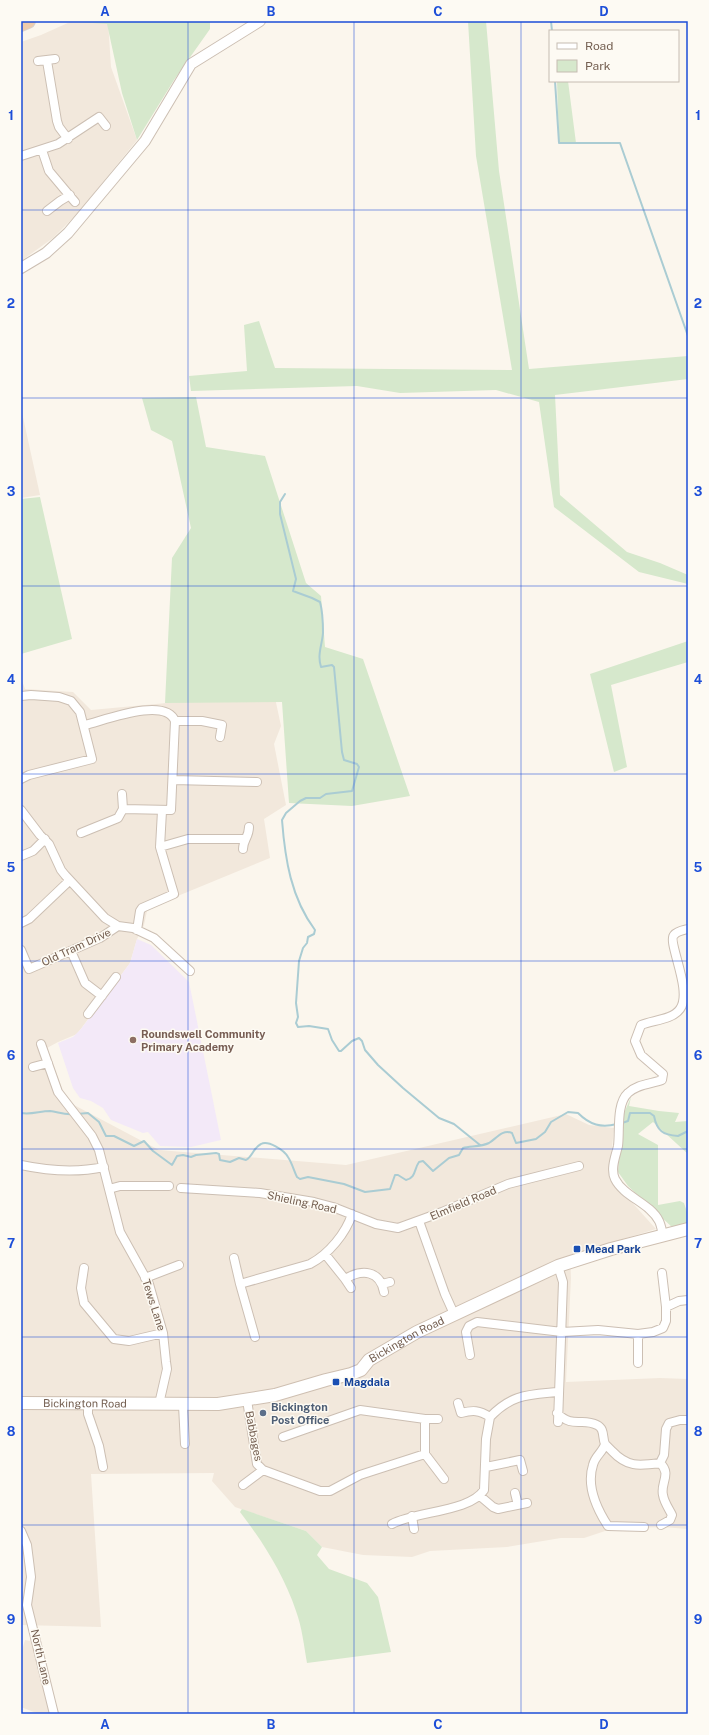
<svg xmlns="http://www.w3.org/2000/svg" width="709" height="1735" viewBox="0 0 709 1735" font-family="'Public Sans',sans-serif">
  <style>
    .residential { fill: #f2e8dc }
    .education { fill: #f3e9f8 }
    .green { fill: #d6e8cc }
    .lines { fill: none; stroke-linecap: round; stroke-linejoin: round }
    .stream { stroke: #aaccd3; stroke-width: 2 }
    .minor-casing { stroke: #ccbfb3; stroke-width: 10 }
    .tertiary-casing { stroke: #ccbfb3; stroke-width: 12 }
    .secondary-casing { stroke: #cebfb1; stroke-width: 14 }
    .trunk-casing { stroke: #d8d2ce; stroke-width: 16 }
    .minor { stroke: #fff; stroke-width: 8 }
    .tertiary { stroke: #fff; stroke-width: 10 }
    .secondary { stroke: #fff; stroke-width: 12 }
    .trunk { stroke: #efccac; stroke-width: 14 }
    .grid { fill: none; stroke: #1d4ed8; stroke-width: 1; stroke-opacity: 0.55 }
    .education-dot { fill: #8d6e63; stroke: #fdfaf3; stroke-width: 1.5 }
    .transit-dot { fill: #1a4fb4; stroke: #fdfaf3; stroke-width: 1.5 }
    .service-dot { fill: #5c6f8a; stroke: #fdfaf3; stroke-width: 1.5 }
    .labels { text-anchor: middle; stroke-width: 3; stroke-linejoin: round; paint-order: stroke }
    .street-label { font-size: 11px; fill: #745f51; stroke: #fdfaf3 }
    .education-label { font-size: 11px; font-weight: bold; fill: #785e54; stroke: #fdfaf3; text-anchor: start }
    .transit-label { font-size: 11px; font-weight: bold; fill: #164399; stroke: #fdfaf3; text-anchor: start }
    .service-label { font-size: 11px; font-weight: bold; fill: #4e5e75; stroke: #fdfaf3; text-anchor: start }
    .neatline { fill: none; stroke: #1d4ed8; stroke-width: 1.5 }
    .grid-label { font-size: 13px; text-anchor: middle; font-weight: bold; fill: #1d4ed8 }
  </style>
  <rect width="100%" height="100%" fill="#fbf6ed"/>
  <path class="residential" d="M90,21H108L111,67L137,140L78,213L53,238L21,261V42L41,35L70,22Z
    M21,408L40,495L21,498Z
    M21,678L25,689L73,692L91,710L274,693L281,726L274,744L286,805L264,819L270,858L151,907L147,911L144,925L137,939L130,963L77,1034L58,1042L47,1048L63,1091L74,1105L159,1150L346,1165L566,1114L589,1125L614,1128L609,1177L656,1229L570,1255L571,1278L566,1382L660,1378L688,1379V1529L662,1527L611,1529L584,1538H561L507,1547L430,1551L412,1557L363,1555L322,1547L306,1531L235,1507L212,1481L214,1473L91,1474L101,1627L21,1625Z
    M32,1631L51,1714H39L21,1707V1654L25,1640L30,1641Z"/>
  <path class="education" d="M137,939L151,945L189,982L221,1140L191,1147L160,1146L148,1132L143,1133L111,1120L103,1108L91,1101L80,1098L73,1088L58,1043L73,1037L81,1029L130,963Z"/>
  <path class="green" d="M78,21H210V29L174,80L137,140L122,93L107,24L78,22Z
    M468,21H486L499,171L529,369L688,356V379L555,395L560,495L627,552L660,563L688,575V584L639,572L554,507L539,402L496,390L400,393L357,386L191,391L189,376L247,371L244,325L259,321L275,368L512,370L476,156Z
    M557,81H568L576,143H559Z
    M196,397L206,447L265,456L306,583L321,596L325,647L363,659L410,796L352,806L289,803L282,702L165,703L172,558L191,528L172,441L151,430L142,398Z
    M40,497L72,639L21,654V499Z
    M688,641V662L611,685L627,767L614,772L590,674Z
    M631,1097L629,1106L659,1111L679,1113L675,1122L688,1121V1154L653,1122L638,1134L658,1145V1205L680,1201L684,1203L688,1215V1226L673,1228L628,1186L618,1172L624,1113Z
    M242,1509L306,1531L322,1547L317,1555L329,1569L367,1583L378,1597L391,1652L307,1663C304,1646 302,1627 296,1611C284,1575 263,1542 240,1512Z"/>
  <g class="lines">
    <path class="stream" d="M551,21L552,31
      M555,81L559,143H620L688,336
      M285,494L280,502V514L296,579L293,591L312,598L320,602C323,613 323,622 323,633C322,645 317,655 321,667L332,665L334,667L342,752L344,760L357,764L359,767L352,791L326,794L320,798H306L300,801L286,813L282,820C285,859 291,898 315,930L314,934L308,937L307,943L303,948L299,961L296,1003L298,1017L296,1023L298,1027L309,1026L328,1029L332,1040L339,1051H341L352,1041L359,1038L362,1041L365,1050L378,1065L403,1088L439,1118L454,1124L480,1145
      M21,1113C31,1115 40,1111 50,1111C58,1112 65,1115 73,1114
      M77,1114L88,1113L99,1122L106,1136H114L134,1146L144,1141L153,1151L172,1165L177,1156L183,1155L191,1157L196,1155L216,1153L219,1154L220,1160L230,1162L239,1158L246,1160C253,1156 253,1148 261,1144C268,1140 284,1150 288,1157C292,1163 294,1171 297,1177L300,1179L308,1177L344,1184L365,1192L390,1189L395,1175H398L406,1180C416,1178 414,1169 419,1162L423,1161L433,1171L449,1158L459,1155L463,1148C471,1146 481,1147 489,1143C496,1139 502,1129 512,1133L516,1143L536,1139L545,1132L551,1122L568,1112L578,1113C590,1125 601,1128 617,1124
      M622,1123L628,1121L630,1113H650L654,1116C657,1131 663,1135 678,1136L688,1131"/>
    <g class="minor-casing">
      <path id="minor" d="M38,61L55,59
        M47,61L57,121L59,127L68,139
        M42,150L49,171L75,202
        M21,156L58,144L99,117L106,126
        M47,211L60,201L70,195
        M21,696L31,695L59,697L71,701L80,712L92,759L29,775L21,779
        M175,721H202L222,725L220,737
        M85,725C103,721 165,696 175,721L171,810L123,809
        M173,780L257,782
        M21,810L40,835L49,844L61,870L65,875L105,918L118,926L133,928L154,938L190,971
        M81,833L118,818L123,809L122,794
        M160,847L188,839H245
        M243,849C243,840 249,837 249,827
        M21,856L33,851L45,839
        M21,923L29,919L69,881
        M137,930L140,911L142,908L174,894L160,847L162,811
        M21,950L29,969L100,938L118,926
        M71,951L85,983L102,996
        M88,1014L116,977
        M41,1044L58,1092L92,1136L99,1150L120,1232L149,1284L163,1333L166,1362L167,1369L159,1404
        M33,1067L48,1063
        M21,1165C49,1171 76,1173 104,1167
        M181,1188L260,1193L314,1202L333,1207L376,1224L398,1228L442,1212L508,1184L579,1166
        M109,1189L120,1186H169
        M419,1221L445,1294L454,1314
        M663,1235C662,1231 661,1225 659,1221C650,1203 624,1197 615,1179C610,1169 616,1155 618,1146C620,1131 616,1104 628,1093C637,1084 651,1084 662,1080L663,1074L641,1055L635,1041L641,1025C653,1020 672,1020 680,1009C693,991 667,942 674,935C677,931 684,930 688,929
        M325,1254L345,1279C362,1269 380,1270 384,1292
        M234,1258L240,1284
        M84,1268L81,1288L84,1303L114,1339L129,1341L163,1333
        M662,1273L666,1307
        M145,1278L179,1265
        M345,1279L351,1288
        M382,1284L390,1282
        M638,1334V1363
        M255,1337L240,1284L310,1264C329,1254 346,1233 352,1214
        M470,1355L466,1332L469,1326L477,1322L562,1332L598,1330L638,1334L653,1332L663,1328L666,1321V1307L679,1301L688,1300
        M247,1400L257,1464L263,1470L320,1491H330L360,1475L425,1454V1419L360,1410L283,1437
        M458,1403L461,1413C473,1410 479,1410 490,1417C512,1394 528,1395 558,1392
        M88,1404V1414L99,1446L103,1467
        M183,1405L185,1444
        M557,1413C573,1429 582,1417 597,1425C605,1429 602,1437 605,1444C607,1446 610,1449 612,1451C627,1467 638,1466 660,1463
        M425,1419H438
        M558,1422L563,1282L558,1266
        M605,1444C603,1452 595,1456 593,1465C586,1486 597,1509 608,1526L644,1527
        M425,1454L444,1479
        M660,1463C672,1474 660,1483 663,1495C664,1502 669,1509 672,1515L670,1520L661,1525
        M660,1463L664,1455L666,1429L669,1423L680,1420H688
        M486,1467L520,1460L523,1471
        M243,1485L263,1470
        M515,1493L518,1505
        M480,1496L493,1507L498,1509L527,1503
        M412,1516L414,1529
        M392,1524C416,1511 470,1512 484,1490L486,1439L490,1417
        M21,1531L27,1545L31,1577L27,1605L54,1714"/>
    </g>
    <g class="tertiary-casing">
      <path id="tertiary" d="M21,268L46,253L68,233L145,141L191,64L260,21"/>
    </g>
    <g class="secondary-casing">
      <g id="secondary">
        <path id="s1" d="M21,1403L218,1404L275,1395L326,1380L351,1374L361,1370L369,1360L417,1332L558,1266L611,1249L688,1229"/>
      </g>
    </g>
    <g class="trunk-casing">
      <path id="trunk" d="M21,24L28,21"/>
    </g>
    <use href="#minor" class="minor"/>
    <use href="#tertiary" class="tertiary"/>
    <use href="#secondary" class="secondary"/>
    <use href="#trunk" class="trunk"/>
  </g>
  <path class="grid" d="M188,21V1714M354,21V1714M521,21V1714M21,210H688M21,398H688M21,586H688M21,774H688M21,961H688M21,1149H688M21,1337H688M21,1525H688"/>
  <circle class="education-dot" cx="133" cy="1040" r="4"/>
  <g class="transit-dot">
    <rect x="573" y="1245" width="8" height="8" rx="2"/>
    <rect x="332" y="1378" width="8" height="8" rx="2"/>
  </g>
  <circle class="service-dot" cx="263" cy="1413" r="4"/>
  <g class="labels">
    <g class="street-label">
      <text transform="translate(76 947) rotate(-25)" y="4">Old Tram Drive</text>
      <text transform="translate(302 1202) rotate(12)" y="4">Shieling Road</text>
      <text transform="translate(463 1203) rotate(-23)" y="4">Elmfield Road</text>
      <text transform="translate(154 1305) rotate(72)" y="4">Tews Lane</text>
      <text dy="4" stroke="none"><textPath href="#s1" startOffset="400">Bickington Road</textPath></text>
      <text dy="4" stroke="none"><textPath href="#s1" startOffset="64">Bickington Road</textPath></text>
      <text transform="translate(254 1436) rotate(79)" y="4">Babbages</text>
      <text transform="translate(41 1657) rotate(77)" y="4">North Lane</text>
    </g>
    <g class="education-label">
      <text x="141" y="1038">Roundswell Community<tspan x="141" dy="13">Primary Academy</tspan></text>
    </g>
    <g class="transit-label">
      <text x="585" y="1253">Mead Park</text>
      <text x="344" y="1386">Magdala</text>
    </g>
    <g class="service-label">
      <text x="271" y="1411">Bickington<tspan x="271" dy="13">Post Office</tspan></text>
    </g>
  </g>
  <rect width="709" height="1735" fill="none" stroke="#fdfaf3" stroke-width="44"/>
  <rect x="549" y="30" width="130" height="52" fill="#fdfaf3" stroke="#c6bcb2"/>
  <rect x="557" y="43" width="20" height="6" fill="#ffffff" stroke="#c6bcb2"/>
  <text x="585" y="50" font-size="12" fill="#745f51">Road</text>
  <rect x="557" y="60" width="20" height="12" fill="#d6e8cc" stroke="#c6bcb2"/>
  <text x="585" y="70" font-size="12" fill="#745f51">Park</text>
  <rect x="22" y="22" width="665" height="1691" class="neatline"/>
  <g class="grid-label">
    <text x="105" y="16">A</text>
    <text x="271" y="16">B</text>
    <text x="438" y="16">C</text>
    <text x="604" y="16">D</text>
    <text x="11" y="120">1</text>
    <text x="698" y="120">1</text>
    <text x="11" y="308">2</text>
    <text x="698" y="308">2</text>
    <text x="11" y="496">3</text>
    <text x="698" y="496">3</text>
    <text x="11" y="684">4</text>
    <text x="698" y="684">4</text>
    <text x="11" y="872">5</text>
    <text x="698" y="872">5</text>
    <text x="11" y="1060">6</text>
    <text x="698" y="1060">6</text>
    <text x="11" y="1248">7</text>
    <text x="698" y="1248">7</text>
    <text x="11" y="1436">8</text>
    <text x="698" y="1436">8</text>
    <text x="11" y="1624">9</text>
    <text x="698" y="1624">9</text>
    <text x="105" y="1729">A</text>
    <text x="271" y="1729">B</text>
    <text x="438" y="1729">C</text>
    <text x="604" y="1729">D</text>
  </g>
</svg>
